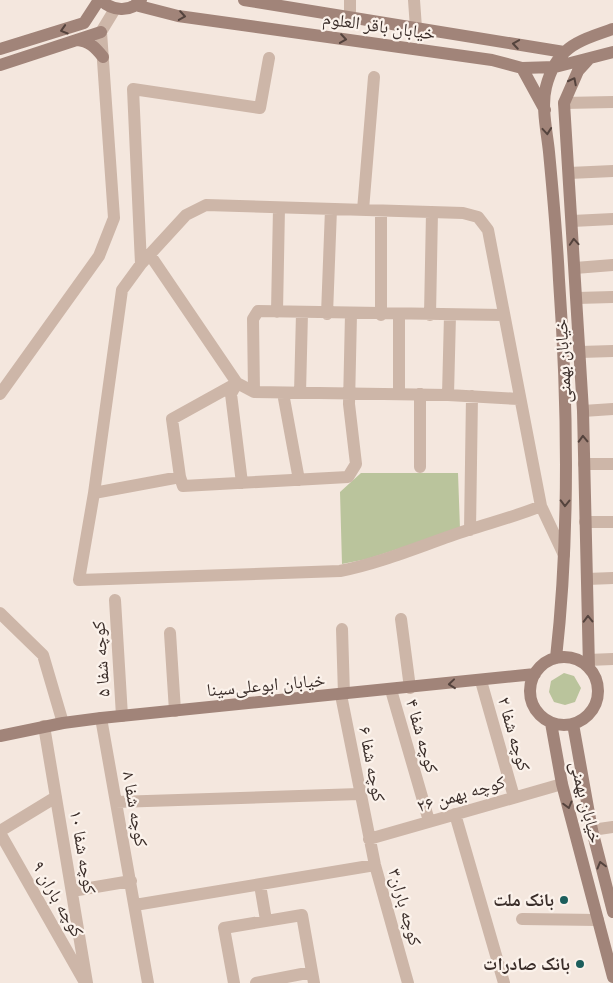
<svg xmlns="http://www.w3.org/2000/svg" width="613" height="983" viewBox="0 0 613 983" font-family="Raleway,'Noto Naskh Arabic',sans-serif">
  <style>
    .green { fill: #bac49c }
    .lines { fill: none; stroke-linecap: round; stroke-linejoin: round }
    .street { stroke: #cdb6a8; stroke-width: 12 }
    .secondary { stroke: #a18479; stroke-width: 12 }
    .oneway { stroke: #54433d }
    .poi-dot { fill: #1c5e5c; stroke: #fbf2eb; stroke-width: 2 }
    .labels { text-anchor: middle; stroke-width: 4.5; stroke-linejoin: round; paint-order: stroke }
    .street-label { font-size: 18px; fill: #3a2d29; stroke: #fbf2eb }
    .poi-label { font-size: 18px; font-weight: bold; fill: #3a2d29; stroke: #fbf2eb; text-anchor: end }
  </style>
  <rect width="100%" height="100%" fill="#f4e7de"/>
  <path class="green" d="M361,473H458L460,529L367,559L342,564L340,492Z
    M564,673L574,676L581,688L575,702L565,705L554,702L549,692L551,681Z"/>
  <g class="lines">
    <path class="street" d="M350,0V16
      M414,0L416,28
      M564,103L613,102
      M569,173L613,171
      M363,210L374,77
      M572,221L613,219
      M150,255L237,383L254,392L448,395L519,399
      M141,264L133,89L260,108L269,58
      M575,268L613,265
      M577,298L613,297
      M277,312L279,208
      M327,314L331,209
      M381,315V211
      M430,315L432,212
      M580,352L613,351
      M237,383L231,394L242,483
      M254,392L253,319L258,311L503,315
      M283,393L299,480
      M300,393L302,313
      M399,393V314
      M0,394L99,256L114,218L101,32L115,9
      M448,395L450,315
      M583,411L613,409
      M584,464H613
      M420,467V394
      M180,477L172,419L237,383
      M94,493L180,477L183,486L348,477L356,464L349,404L351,314
      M541,506C517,516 493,522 468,530C425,544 385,562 340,571L79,580L94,493L122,290L141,264L186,215L206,205L463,213L478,217L488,230L541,506L564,555
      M585,522H613
      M470,530L472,396
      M587,579L613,578
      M115,600L122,716
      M0,613L43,655L63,723
      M401,619L410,688
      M342,629L344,695
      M170,633L175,711
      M588,660L613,659
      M481,681L514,797
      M391,690L429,821
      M341,695L375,865L408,983
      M101,718L148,983
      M44,726L87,983
      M116,802L359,794
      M455,814L504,983
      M592,830L613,827
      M0,831L56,797
      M0,833L83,979
      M369,839L562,784
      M260,885L266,920
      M72,891L131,881
      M135,905L375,865
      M522,919L598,920
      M234,983L224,928L302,915L314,983
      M256,983L312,972"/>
    <path class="secondary" d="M101,0C112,11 130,13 141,0
      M244,0L564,52
      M135,5L178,16L492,60L522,68L555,67L613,52
      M77,40C89,41 95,47 103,57
      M0,49L84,23L99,0
      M588,60L578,71L564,103L583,411L589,668
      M0,65L101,32
      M522,68L545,110
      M530 691a34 34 0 1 1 68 0a34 34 0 1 1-68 0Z
      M556,658C570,533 568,406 559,280C557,237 553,194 549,152C547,132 541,107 546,87C556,47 578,41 613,29
      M551,723L562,784L613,977
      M573,724L592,830L613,912
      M0,736L63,723L101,718L535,674"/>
  </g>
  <defs><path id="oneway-chevron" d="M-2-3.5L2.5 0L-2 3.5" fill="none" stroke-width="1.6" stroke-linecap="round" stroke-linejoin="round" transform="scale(1.25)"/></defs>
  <g class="oneway">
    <use href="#oneway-chevron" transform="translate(182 16) rotate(9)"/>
    <use href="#oneway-chevron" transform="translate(64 30) rotate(163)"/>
    <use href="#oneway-chevron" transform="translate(343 39) rotate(8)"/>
    <use href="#oneway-chevron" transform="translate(516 44) rotate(-171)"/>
    <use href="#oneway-chevron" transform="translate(573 81) rotate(-63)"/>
    <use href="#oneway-chevron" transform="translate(547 131) rotate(85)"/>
    <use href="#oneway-chevron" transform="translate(574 242) rotate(-94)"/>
    <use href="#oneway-chevron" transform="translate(583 439) rotate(-92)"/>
    <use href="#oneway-chevron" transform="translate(565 503) rotate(91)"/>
    <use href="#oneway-chevron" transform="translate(588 619) rotate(-91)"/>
    <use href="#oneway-chevron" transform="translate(452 684) rotate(174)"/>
    <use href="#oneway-chevron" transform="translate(568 805) rotate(75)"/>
    <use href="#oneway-chevron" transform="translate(601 865) rotate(-105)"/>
  </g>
  <g class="poi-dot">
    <circle cx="564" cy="900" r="5"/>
    <circle cx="580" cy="964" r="5"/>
  </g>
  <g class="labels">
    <g class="street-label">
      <text transform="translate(379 26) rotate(8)" y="6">خیابان باقر العلوم</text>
      <text transform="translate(563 361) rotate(-93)" y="6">خیابان بهمنی</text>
      <text transform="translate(101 659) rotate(-94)" y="6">کوچه شفا ۵</text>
      <text transform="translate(266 685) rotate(-5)" y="6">خیابان ابوعلی‌سینا</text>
      <text transform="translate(514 734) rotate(74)" y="6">کوچه شفا ۲</text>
      <text transform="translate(422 736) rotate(74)" y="6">کوچه شفا ۴</text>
      <text transform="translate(372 764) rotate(79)" y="6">کوچه شفا ۶</text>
      <text transform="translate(461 794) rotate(-16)" y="6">کوچه بهمن ۲۶</text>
      <text transform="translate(586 802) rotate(76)" y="6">خیابان بهمنی</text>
      <text transform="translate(135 809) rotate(80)" y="6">کوچه شفا ۸</text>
      <text transform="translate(83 852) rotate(80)" y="6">کوچه شفا ۱۰</text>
      <text transform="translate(58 899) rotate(60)" y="6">کوچه باران ۹</text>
      <text transform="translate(405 907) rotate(74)" y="6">کوچه باران۳</text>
    </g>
    <g class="poi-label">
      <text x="554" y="906">بانک ملت</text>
      <text x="570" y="970">بانک صادرات</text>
    </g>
  </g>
</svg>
